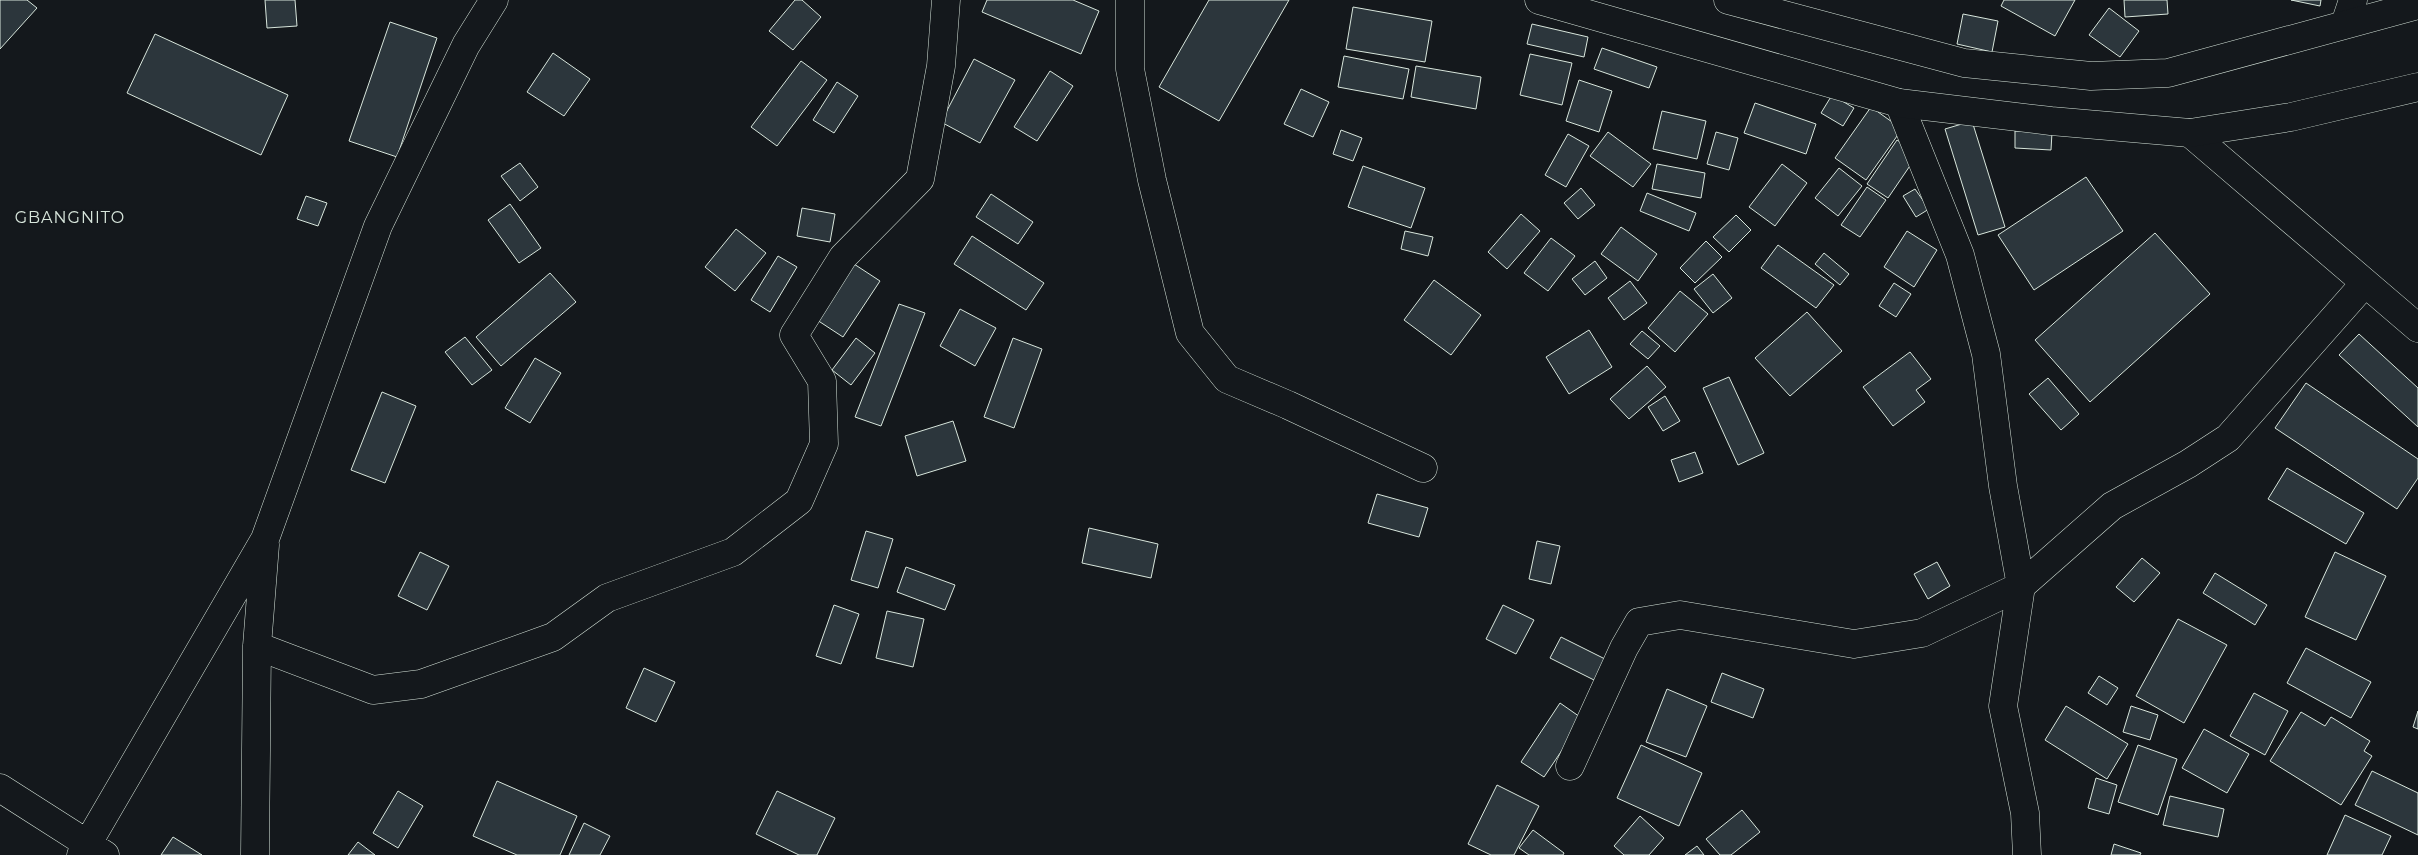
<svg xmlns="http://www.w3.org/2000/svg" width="2418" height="855" viewBox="0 0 2418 855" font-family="Montserrat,sans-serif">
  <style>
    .building { fill: #2c363c; stroke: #d8e6dc }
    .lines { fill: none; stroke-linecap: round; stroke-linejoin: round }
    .street-casing { stroke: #d8e6dc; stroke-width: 29 }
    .primary-casing { stroke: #d8e6dc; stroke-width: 29 }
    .street { stroke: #14181c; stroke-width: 28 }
    .primary { stroke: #14181c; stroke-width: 28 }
    .labels { text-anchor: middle; stroke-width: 4; stroke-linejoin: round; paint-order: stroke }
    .quarter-label { font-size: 16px; letter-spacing: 1px; fill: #d8e6dc; stroke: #14181c }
  </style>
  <rect width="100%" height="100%" fill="#14181c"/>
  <path class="building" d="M0,0H27L37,8L0,49Z
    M265,0H295L297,26L267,28Z
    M795,0H802L821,17L793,50L769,31Z
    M987,0H1073L1099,11L1081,54L982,12Z
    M1209,0H1289L1219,121L1159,87Z
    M2004,0H2075L2055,36L2001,6Z
    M2124,0H2167L2168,14L2125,17Z
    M2291,0H2321L2320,6Z
    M1353,7L1432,21L1425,62L1346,49Z
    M2109,8L2139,31L2120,57L2089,35Z
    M1963,14L1998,21L1992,52L1957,44Z
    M390,22L437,38L397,157L349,141Z
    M1532,24L1588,37L1584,57L1527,44Z
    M155,34L288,95L261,155L127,93Z
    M1602,48L1657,67L1649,88L1594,69Z
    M553,53L590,79L564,116L527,92Z
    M1530,54L1572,63L1562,105L1520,95Z
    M1344,56L1409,69L1403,99L1338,87Z
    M974,59L1015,80L980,143L941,122Z
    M801,61L827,80L777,146L751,127Z
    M1416,66L1481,77L1476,109L1411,97Z
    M1050,71L1073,86L1037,141L1014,127Z
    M1579,80L1612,91L1599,132L1566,121Z
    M837,82L858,96L834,133L813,120Z
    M1301,89L1329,102L1313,137L1284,124Z
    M1832,95L1854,108L1843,126L1821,113Z
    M1755,103L1816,124L1806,154L1744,133Z
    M1871,107L1902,129L1866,180L1835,158Z
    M1662,111L1706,121L1697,159L1653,149Z
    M1972,121L2005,227L1978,235L1945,129Z
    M1341,130L1362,138L1353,161L1333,154Z
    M2015,131L2052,132L2051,150L2015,148Z
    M1608,132L1651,164L1633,187L1590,156Z
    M1716,132L1738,138L1729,170L1707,164Z
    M1568,134L1589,146L1566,187L1545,175Z
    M1897,140L1918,154L1888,198L1867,184Z
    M520,163L538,187L520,201L501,176Z
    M1657,164L1705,173L1701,198L1652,189Z
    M1782,164L1807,183L1775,226L1749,207Z
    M1363,166L1425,188L1411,228L1348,207Z
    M1839,168L1862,186L1838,216L1815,198Z
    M2086,177L2123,231L2034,290L1998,235Z
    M1867,187L1886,200L1860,237L1841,225Z
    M1581,188L1595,205L1578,219L1564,203Z
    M1915,189L1929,209L1916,217L1903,196Z
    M1647,193L1696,213L1689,231L1640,211Z
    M991,194L1033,222L1018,244L976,217Z
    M306,196L327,203L318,226L297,219Z
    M510,204L541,248L519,263L488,220Z
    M802,208L835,214L830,242L797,236Z
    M1521,214L1540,231L1507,269L1488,252Z
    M1736,215L1751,230L1729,252L1713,237Z
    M1621,227L1657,254L1638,281L1601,254Z
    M736,229L766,253L735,291L705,267Z
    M1405,231L1433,237L1428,256L1401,249Z
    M1907,231L1937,250L1914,287L1884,267Z
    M2155,233L2210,294L2090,402L2035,340Z
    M972,236L1044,283L1026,310L954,264Z
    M1551,238L1575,256L1548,291L1524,273Z
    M1706,241L1722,257L1695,283L1680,268Z
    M1778,245L1834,285L1816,308L1761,268Z
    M1824,253L1849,274L1840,285L1815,264Z
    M778,256L797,267L770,312L751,300Z
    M1595,261L1607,278L1585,295L1572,279Z
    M854,264L880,281L843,337L817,320Z
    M550,273L576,302L501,366L476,337Z
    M1713,274L1732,298L1713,313L1694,289Z
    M1434,280L1481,315L1451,355L1404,320Z
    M1630,281L1647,303L1624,320L1608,298Z
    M1894,283L1911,294L1896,317L1879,306Z
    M1680,291L1708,314L1675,352L1648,328Z
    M899,304L925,313L881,426L855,417Z
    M960,309L996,328L975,366L940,346Z
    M1807,312L1842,351L1790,396L1755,358Z
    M1589,330L1612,367L1569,394L1546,357Z
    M1642,331L1660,346L1648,359L1630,344Z
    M2359,334L2418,388V427L2339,355Z
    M465,337L492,370L472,385L445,352Z
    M856,338L875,353L851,385L832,370Z
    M1013,338L1042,349L1014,428L984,417Z
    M1910,352L1931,379L1916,390L1925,402L1893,426L1863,387Z
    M535,358L561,373L530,423L505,408Z
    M1647,366L1666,387L1629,419L1610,399Z
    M1729,377L1764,453L1738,465L1703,388Z
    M2048,378L2079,414L2061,430L2029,394Z
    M2306,383L2418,459V478L2397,509L2275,428Z
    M382,392L416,406L385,483L351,470Z
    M1665,396L1680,421L1663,431L1648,407Z
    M953,421L966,461L917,476L905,436Z
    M1695,452L1703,473L1679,482L1671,460Z
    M2287,468L2364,513L2346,544L2268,499Z
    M1377,494L1428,508L1419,537L1368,523Z
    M1089,528L1158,544L1151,578L1082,563Z
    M866,531L893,539L878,588L851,580Z
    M1537,541L1560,546L1551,584L1529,579Z
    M420,552L449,566L427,610L398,596Z
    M2335,552L2386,576L2356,640L2305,617Z
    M2142,558L2160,573L2134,602L2116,587Z
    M1937,562L1950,586L1928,599L1914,574Z
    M906,567L955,585L945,610L897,592Z
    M2215,573L2267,605L2255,625L2203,593Z
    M834,605L859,614L841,664L816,656Z
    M1503,605L1534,620L1516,654L1486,639Z
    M887,611L924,619L913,667L876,658Z
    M2178,619L2227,645L2184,723L2136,696Z
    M1561,637L1607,660L1596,681L1550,658Z
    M2306,648L2371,682L2351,718L2287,683Z
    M644,668L675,682L656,722L626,708Z
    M1722,673L1764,689L1753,718L1711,702Z
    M2099,676L2118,688L2107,705L2088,693Z
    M1667,689L1707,706L1686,757L1646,742Z
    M2254,693L2288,711L2265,755L2230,736Z
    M1560,703L1583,719L1544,777L1521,762Z
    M2066,706L2128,744L2107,779L2045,740Z
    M2131,706L2158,715L2150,740L2123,732Z
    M2418,711V729L2413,727Z
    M2301,712L2325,726L2331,717L2370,741L2364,751L2372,756L2341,805L2270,761Z
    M2204,729L2249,754L2227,793L2182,768Z
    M1641,745L1702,773L1679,826L1617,798Z
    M2138,745L2177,759L2158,815L2118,802Z
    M2372,771L2418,793V835L2355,805Z
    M2096,778L2117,785L2109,814L2088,808Z
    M497,781L577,816L560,855H517L473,836Z
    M1497,785L1539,806L1514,855H1491L1468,844Z
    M398,791L423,806L398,848L373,833Z
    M777,791L835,818L817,855H799L756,834Z
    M2170,796L2224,809L2218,837L2163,825Z
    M1742,810L1760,832L1731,855H1720L1706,839Z
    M2345,815L2391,836L2382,855H2327Z
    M1640,816L1664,838L1649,855H1624L1614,846Z
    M584,823L610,836L600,855H569Z
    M1533,830L1564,853L1563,855H1529L1519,848Z
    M173,837L202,855H161Z
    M358,842L375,855H348Z
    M2114,844L2141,853L2140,855H2111Z
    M1697,846L1704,855H1685Z"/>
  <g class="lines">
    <g class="street-casing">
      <path id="street" d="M1130,0V69L1152,180L1190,333L1227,379L1288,405L1423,468
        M2345,24L2353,0
        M1899,103L1960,255L1986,354L2003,486L2021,586L2003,706L2025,813L2027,855
        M2190,133L2418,328
        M257,646L373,690L421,684L553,637L607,598L733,552L799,501L824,444L822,381L794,335L843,257L920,179L941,66L946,0
        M1570,766L1624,648L1639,622L1680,615L1854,644L1922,633L2021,586L2112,506L2188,464L2228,438L2365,283
        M0,788L105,855
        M81,855L265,539L378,226L466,45L494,0
        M255,855L257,646L265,545"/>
    </g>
    <g class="primary-casing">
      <path id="primary" d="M1539,0L1899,103L2051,121L2190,133L2291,117L2418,87
        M1728,0L1964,63L2091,76L2168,73L2418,5"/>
    </g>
    <use href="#street" class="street"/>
    <use href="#primary" class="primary"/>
  </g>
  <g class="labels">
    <g class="quarter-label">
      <text x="70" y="223">GBANGNITO</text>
    </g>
  </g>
</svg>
